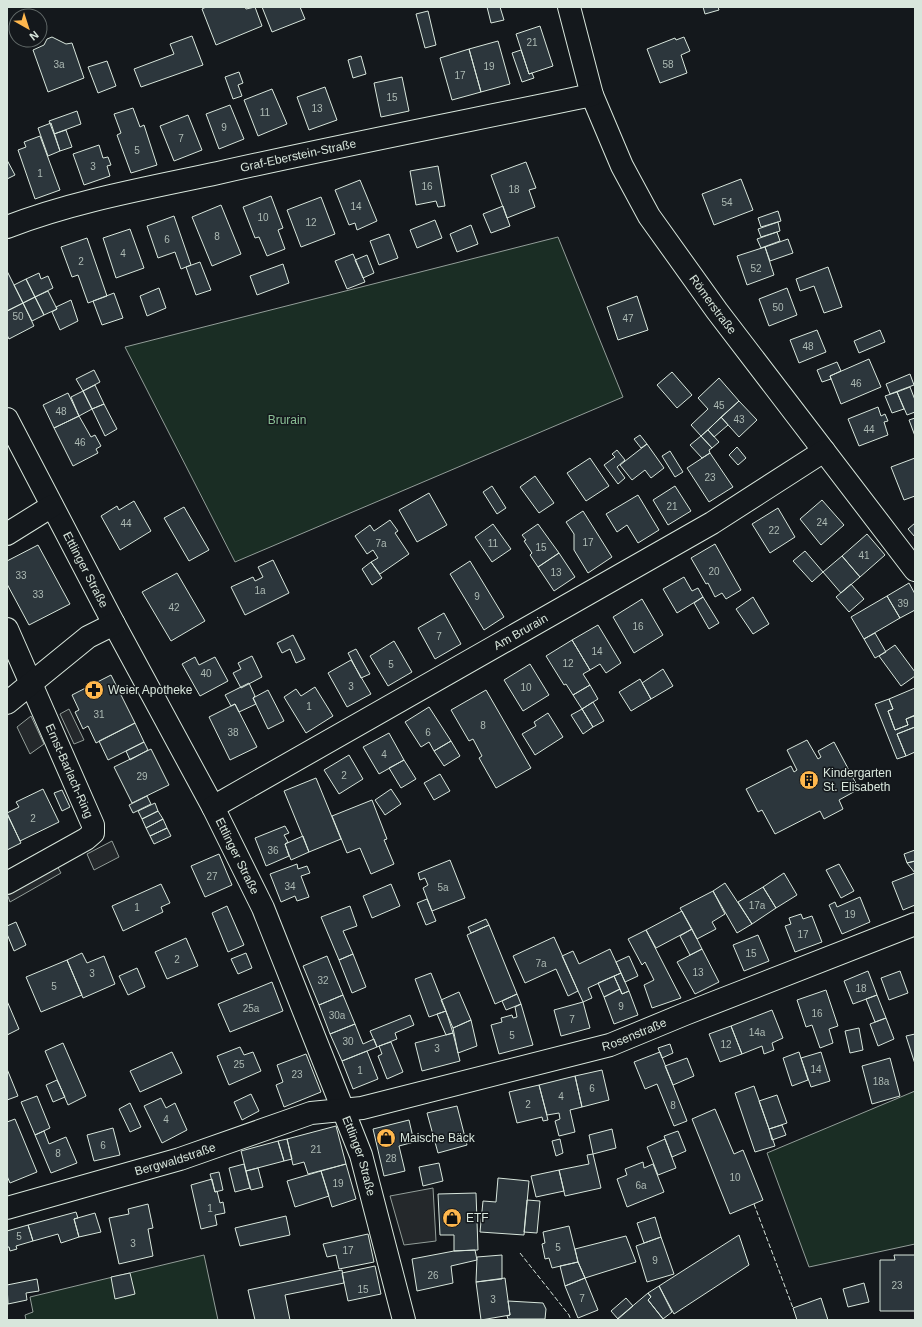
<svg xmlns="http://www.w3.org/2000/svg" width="922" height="1327" viewBox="0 0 922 1327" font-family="Helvetica,sans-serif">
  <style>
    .green { fill: #1a2d24; stroke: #939e99 }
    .parking { fill: #24282b; stroke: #939e99 }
    .building { fill: #2c363c; stroke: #d8e6dc }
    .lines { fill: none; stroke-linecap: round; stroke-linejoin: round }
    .minor-casing { stroke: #d8e6dc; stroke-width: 24 }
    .minor { stroke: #14181c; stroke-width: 22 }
    .fence { stroke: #d8e6dc; stroke-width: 1; stroke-dasharray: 5 2; stroke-linecap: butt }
    .labels { text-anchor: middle; stroke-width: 3; stroke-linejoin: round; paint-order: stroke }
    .number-label { font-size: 10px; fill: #adbab4 }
    .street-label { font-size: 12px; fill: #d8e6dc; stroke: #14181c }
    .park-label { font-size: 12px; fill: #8ac095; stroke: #14181c }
    .poi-label { font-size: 12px; fill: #d8e6dc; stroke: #14181c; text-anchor: start }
  </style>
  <rect width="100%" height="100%" fill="#14181c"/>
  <path class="green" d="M558,237L623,397L235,562L125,347Z
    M915,1091V1244L809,1267L767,1153Z
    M204,1255L218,1320H26L25,1315L33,1312L30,1297Z"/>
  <path class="parking" d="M69,709L84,740L74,744L60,714Z
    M31,716L44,744L30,754L17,727Z
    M112,841L119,857L94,870L87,854Z
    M57,866L61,873L10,902L7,894Z
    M433,1188L436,1241L404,1245L390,1196Z"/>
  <path class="building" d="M206,7H245L246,9L255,7L262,26L216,45L202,9Z
    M262,7H300L305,19L272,32Z
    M487,7H500L504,20L491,23Z
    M703,7H718L719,10L705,14Z
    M428,11L436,45L425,48L416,14Z
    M540,26L553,66L529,74L516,34Z
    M192,36L203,65L141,87L134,69L174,54L170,44Z
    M52,37L66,44L72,43L84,78L48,92L33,50L44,45L47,39Z
    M684,37L690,51L681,55L687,73L660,83L647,49L675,38L676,40Z
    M498,41L510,84L481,92L469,49Z
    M469,49L481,92L452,100L440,58Z
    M521,50L529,74L532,73L534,78L522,82L512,53Z
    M361,56L366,74L353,78L348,60Z
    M107,61L116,86L98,93L88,67Z
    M239,72L243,83L238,85L242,96L233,99L225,77Z
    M402,77L409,111L381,117L374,83Z
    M325,87L337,120L309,130L297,97Z
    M272,89L287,124L258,136L244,100Z
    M230,105L244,139L219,149L206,114Z
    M133,108L140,127L144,125L157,165L131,173L117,135L121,133L114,114Z
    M77,111L81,124L54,134L49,121Z
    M188,115L202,150L174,161L160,126Z
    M51,123L60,151L48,156L38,128Z
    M66,130L72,147L60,151L54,134Z
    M40,136L60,190L35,199L18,150L26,147L24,142Z
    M99,145L103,158L108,157L111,165L107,166L110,176L84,185L73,154Z
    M7,160L15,175L7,179Z
    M526,162L536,188L529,190L535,207L507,218L491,175Z
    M438,166L445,206L438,207L436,201L416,205L410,171Z
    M741,179L753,210L714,225L702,194Z
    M360,180L377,221L357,230L355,223L349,225L335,190Z
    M271,196L283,228L278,230L285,249L267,256L259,237L255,238L243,207Z
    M321,197L335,234L301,247L287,210Z
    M221,205L241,254L212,266L192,217Z
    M503,206L510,226L491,233L483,214Z
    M778,211L781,221L761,227L758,218Z
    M174,216L191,265L181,269L175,252L158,258L147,226Z
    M435,220L442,238L417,248L410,230Z
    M778,222L780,231L761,237L758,229Z
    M471,225L478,244L457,252L450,234Z
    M130,229L144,268L116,278L103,238Z
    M777,232L780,241L761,248L757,239Z
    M389,234L398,258L379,265L370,241Z
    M87,238L107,296L88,303L78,275L72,277L61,247Z
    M788,239L793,253L770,261L765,247Z
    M765,247L774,275L747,285L737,256Z
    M353,254L365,282L347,289L335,261Z
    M367,255L374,273L363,278L355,260Z
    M200,262L211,290L196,295L186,267Z
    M283,264L289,283L257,295L250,276Z
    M828,267L842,307L824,313L814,286L800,291L796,279Z
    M7,271L23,303L7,311Z
    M39,273L41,279L48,276L53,288L35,297L26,279Z
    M26,279L35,297L23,303L14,285Z
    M159,288L166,308L147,316L140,296Z
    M787,288L797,315L769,326L759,299Z
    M48,291L57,309L44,315L35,297Z
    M114,293L123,318L102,325L93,301Z
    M637,296L648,330L618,340L607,307Z
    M35,297L44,315L32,321L23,303Z
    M71,300L78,321L60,330L52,312L57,309L56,307Z
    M23,303L34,326L9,339L7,335V311Z
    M817,330L826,352L799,363L790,340Z
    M880,330L885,342L859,353L854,341Z
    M869,359L881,387L841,404L830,376Z
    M837,362L841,371L830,376L831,379L822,382L817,370Z
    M94,370L100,382L83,391L76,379Z
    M672,372L692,395L677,408L657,385Z
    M910,374L914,385L890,394L886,384Z
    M719,378L739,401L701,436L691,425L708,409L698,398Z
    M95,385L104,404L92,409L83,391Z
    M910,387L915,400V412L907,415L897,392Z
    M83,391L92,409L79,416L71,397Z
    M897,392L904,409L892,413L885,396Z
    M68,393L79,416L54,428L43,405Z
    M739,401L757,420L739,437L721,417Z
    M104,404L117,429L105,436L92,409Z
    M878,407L881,416L885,414L888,421L884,422L888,435L859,446L848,419Z
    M79,416L91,437L95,435L101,446L96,449L98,453L73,466L54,428Z
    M721,417L728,425L714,437L708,430Z
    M915,418V436L909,420Z
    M708,430L719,442L712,448L701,436Z
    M640,435L647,444L641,448L634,439Z
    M701,436L712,448L709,450L710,453L702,458L690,445Z
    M647,444L664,468L651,478L645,470L632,480L620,465Z
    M737,447L746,458L738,465L729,455Z
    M617,450L625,460L617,467L625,478L618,484L604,465L615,457L612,454Z
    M670,451L683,472L675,477L662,456Z
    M710,453L733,487L709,502L687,468Z
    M590,458L609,486L586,501L567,473Z
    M915,458V496L904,500L891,467Z
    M535,476L554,503L539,513L520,487Z
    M492,486L506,508L497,514L483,492Z
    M675,486L691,511L668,525L653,500Z
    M429,493L447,525L417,542L399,510Z
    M638,495L659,530L638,543L627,525L617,532L606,514Z
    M822,500L844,525L821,545L800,519Z
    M134,501L151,531L120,550L101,516L117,506L119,510Z
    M184,507L209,550L189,561L164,518Z
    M778,508L795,537L770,553L752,524Z
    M583,511L612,557L588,573L574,550V534L566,522Z
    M390,520L398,531L395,533L409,554L380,574L371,562L378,558L373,550L367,554L355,536L370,525L374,531Z
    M915,523V537L908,529Z
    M493,524L511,549L492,562L475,537Z
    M538,524L559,553L538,567L530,555L532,553L524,541L526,540L522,535Z
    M867,534L885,555L860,577L842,556Z
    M715,544L741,590L726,599L722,593L715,597L708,583L706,584L691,558Z
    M38,545L70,604L29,625L7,584V561Z
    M805,551L823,572L812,582L793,561Z
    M559,553L575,577L554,591L538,567Z
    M842,556L860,577L841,593L823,572Z
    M273,560L289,593L245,615L231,587L253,577L255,581L263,577L258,567Z
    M470,561L504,617L484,630L450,574Z
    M371,562L382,578L372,585L362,569Z
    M177,573L205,621L171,641L142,592Z
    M684,577L692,591L698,588L703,597L677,613L663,589Z
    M909,583L915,594V610L900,618L887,596Z
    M851,584L864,599L849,612L836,597Z
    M887,596L900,618L864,639L851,617Z
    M703,597L719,623L709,629L694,603Z
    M753,597L769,624L753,634L736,609Z
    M642,599L663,635L634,653L613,617Z
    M444,613L461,644L435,659L418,628Z
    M598,625L621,663L606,673L600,664L590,670L572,640Z
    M875,633L886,652L875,658L864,639Z
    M293,635L305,659L296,663L290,649L282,653L277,643Z
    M572,640L590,670L583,674L590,685L573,695L566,684L564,685L546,656Z
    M394,641L412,672L388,686L370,656Z
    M895,645L915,672V676L901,686L879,656Z
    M356,649L370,674L361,678L348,653Z
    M252,656L262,677L241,688L233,673L241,669L238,663Z
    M195,657L199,665L215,657L228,681L200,696L182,664Z
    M351,660L371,694L347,707L328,673Z
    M530,664L549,695L523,711L504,680Z
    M663,669L673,686L651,699L642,683Z
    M111,675L135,723L96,743L88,726L83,729L75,712L79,710L72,695Z
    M640,679L651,699L631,711L619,692Z
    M249,683L255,696L253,698L256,704L239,712L235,704L231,706L225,695Z
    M590,685L598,699L582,709L573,695Z
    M315,687L333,716L306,733L284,697L296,689L301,696Z
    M915,688V715L906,719L908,725L895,730L888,711L893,709L889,699Z
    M268,690L284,721L268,729L253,698Z
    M486,690L531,768L496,788L479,758L482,756L473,739L469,741L451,710Z
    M889,699L893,709L888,711L895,730L908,725L906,719L914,716L915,719V727L897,734L906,756L897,759L875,704Z
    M593,702L604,721L593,727L582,709Z
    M235,704L257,747L230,760L209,717Z
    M429,707L451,741L434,751L429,742L421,747L405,722Z
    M582,709L593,727L583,734L571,715Z
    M548,713L563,737L535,755L522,734L536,726L534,722Z
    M135,723L144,742L108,760L99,741Z
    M915,727V752L906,756L897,734Z
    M389,733L404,760L379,774L363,747Z
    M807,740L818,759L821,757L818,751L834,742L859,789L839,800L843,809L824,819L820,811L775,834L762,810L758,812L746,789L791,766L794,772L797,770L787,750Z
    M451,741L460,756L444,766L434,751Z
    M144,742L148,750L130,760L126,751Z
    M151,749L169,785L132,803L114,767Z
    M349,755L363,779L339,794L324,770Z
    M404,760L416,779L401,788L389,768Z
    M440,774L450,791L434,800L424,783Z
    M316,778L341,839L309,852L284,791Z
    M43,789L59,822L20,841L7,813L19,807L16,802Z
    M391,789L401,804L385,815L375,800Z
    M62,790L70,807L62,811L54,793Z
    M147,796L151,804L133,813L129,805Z
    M372,800L387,839L384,840L394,864L371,874L360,848L347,853L332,816Z
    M155,803L158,811L142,819L138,811Z
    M158,811L163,819L146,828L142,819Z
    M7,814L21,843L7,850Z
    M163,819L167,828L150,836L146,828Z
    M285,826L289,833L284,835L288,842L285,844L289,856L266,866L255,838Z
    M167,828L171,836L154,844L150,836Z
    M303,836L309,852L291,860L285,844Z
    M915,850V861L907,863L904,854Z
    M219,854L232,885L205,897L191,866Z
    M450,860L465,898L432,911L423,888L428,885L425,878L420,880L418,873Z
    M915,861V873L907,863Z
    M297,864L298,869L307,866L310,873L301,876L309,897L297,901L295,896L281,902L270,874Z
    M839,864L854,891L841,898L826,870Z
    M784,873L797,895L776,908L763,887Z
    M915,873V905L903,910L892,882Z
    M725,883L752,924L737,933L713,891Z
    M161,884L170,903L161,907L163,912L123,931L112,906Z
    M391,884L400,906L372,918L363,896Z
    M763,887L776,908L752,924L738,902Z
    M713,891L725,914L712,922L716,929L697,939L680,908Z
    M860,897L870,922L842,934L829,905L835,902L837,907Z
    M427,899L436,921L426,925L417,903Z
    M227,906L244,945L228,952L212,913Z
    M350,906L357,926L343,931L353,954L339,960L321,917Z
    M682,911L692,929L656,948L646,930Z
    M801,914L803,919L812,916L822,942L795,952L785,926L791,924L789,918Z
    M486,919L489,925L471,933L468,927Z
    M16,922L26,945L14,951L7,934V926Z
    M489,925L517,994L495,1004L467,935Z
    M692,929L702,949L690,955L680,936Z
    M646,930L681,998L652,1008L644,985L654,980L645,962L642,965L628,939Z
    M758,935L769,961L744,971L733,945Z
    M554,937L578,991L568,996L556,969L525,983L513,956Z
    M186,938L198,966L167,979L155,952Z
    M610,949L621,973L588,988L592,998L583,1002L562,956L573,951L579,964Z
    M702,949L719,982L695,994L677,962Z
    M82,953L87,963L104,956L115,984L83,998L67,960Z
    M246,953L252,968L238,974L231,959Z
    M353,954L366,987L352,993L339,960Z
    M327,956L343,995L319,1005L303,966Z
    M629,956L638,976L625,982L616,962Z
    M67,960L82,995L41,1012L26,977Z
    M137,968L145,987L128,995L119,976Z
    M868,971L877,995L853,1004L844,981Z
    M900,971L908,993L889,1000L881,978Z
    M431,973L446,1011L429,1017L415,979Z
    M621,973L629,991L622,994L614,976Z
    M614,976L620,989L604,997L598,983Z
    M272,982L283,1011L230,1032L218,1004Z
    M620,989L622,994L629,991L638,1015L614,1024L604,997Z
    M826,990L838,1026L829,1029L833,1043L820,1048L812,1025L806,1027L797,1000Z
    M459,992L471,1020L453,1028L441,1000Z
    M517,994L521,1004L506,1010L502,1001Z
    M343,995L355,1024L330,1034L319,1005Z
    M877,995L886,1018L875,1022L866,999Z
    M7,1001L19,1029L7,1035Z
    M583,1002L590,1028L561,1036L554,1010Z
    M521,1004L533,1045L499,1054L491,1025L502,1022L501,1018L512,1015L513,1018L517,1017L515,1007Z
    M772,1010L783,1038L772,1043L774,1050L764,1054L762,1046L742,1054L731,1026Z
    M446,1011L453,1033L446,1035L437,1014Z
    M410,1015L414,1025L395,1033L397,1039L377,1047L370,1031Z
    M886,1018L894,1039L878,1046L870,1024Z
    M471,1020L477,1046L458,1053L453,1028Z
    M355,1024L363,1044L374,1039L377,1047L342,1061L330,1034Z
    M731,1026L742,1054L720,1062L709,1034Z
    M859,1028L863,1050L850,1053L845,1031Z
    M453,1033L460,1061L422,1071L415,1043Z
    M915,1034V1064L906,1036Z
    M391,1042L403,1072L387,1079L378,1056L382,1054L379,1046Z
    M63,1043L86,1096L68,1105L45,1051Z
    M670,1044L673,1053L662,1058L658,1048Z
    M240,1047L244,1055L253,1052L261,1071L229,1085L217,1056Z
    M367,1051L378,1079L353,1089L342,1061Z
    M172,1052L182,1073L140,1092L130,1071Z
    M660,1052L687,1121L674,1126L657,1084L645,1089L634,1062Z
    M799,1052L808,1080L792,1086L783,1058Z
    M821,1052L830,1081L811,1087L801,1058Z
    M306,1054L321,1092L284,1107L276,1085L283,1082L277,1065Z
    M687,1058L694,1076L673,1085L665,1066Z
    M890,1058L900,1096L872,1104L862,1066Z
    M7,1069L18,1096L7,1100Z
    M602,1070L609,1100L582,1107L575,1076Z
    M575,1076L582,1107L570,1110L575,1132L559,1136L555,1121L560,1119L559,1113L547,1115L539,1085Z
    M57,1080L65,1097L53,1102L46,1085Z
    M539,1085L548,1120L543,1121L542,1117L517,1123L509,1092Z
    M754,1086L775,1146L755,1152L735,1093Z
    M251,1094L259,1111L242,1120L234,1102Z
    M777,1095L787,1123L769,1129L759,1101Z
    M37,1096L50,1128L35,1135L21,1102Z
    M161,1098L166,1108L175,1103L187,1130L162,1143L144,1106Z
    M130,1103L141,1127L130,1132L119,1109Z
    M457,1106L467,1145L438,1153L427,1113Z
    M715,1109L734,1154L743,1150L763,1200L730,1214L692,1119Z
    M15,1119L37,1172L10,1183L7,1176V1122Z
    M409,1120L414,1142L399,1146L405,1171L384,1176L373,1129Z
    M782,1125L786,1135L772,1140L769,1129Z
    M336,1126L346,1164L308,1174L304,1162L293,1165L287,1139Z
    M113,1128L120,1155L94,1161L87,1135Z
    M612,1129L616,1148L593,1154L589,1135Z
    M44,1131L49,1144L66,1137L77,1163L51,1173L35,1135Z
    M678,1131L686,1151L672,1157L664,1136Z
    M287,1139L292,1159L284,1161L278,1141Z
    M560,1139L563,1153L556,1156L552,1141Z
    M665,1139L676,1168L658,1175L647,1147Z
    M278,1141L284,1161L246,1171L241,1151Z
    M593,1154L601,1188L565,1196L559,1170L589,1164L587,1155Z
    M643,1162L644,1168L653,1164L664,1192L627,1207L617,1179L627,1175L625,1169Z
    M439,1163L443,1181L423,1186L419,1167Z
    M244,1164L250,1188L235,1192L229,1168Z
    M346,1164L356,1199L332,1207L321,1171Z
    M258,1168L263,1187L251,1190L246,1171Z
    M559,1170L564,1191L536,1197L531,1176Z
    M321,1171L329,1196L295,1207L287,1181Z
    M219,1172L223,1190L215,1192L210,1174Z
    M498,1178L529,1181L524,1235L480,1232L483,1201L496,1202Z
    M212,1179L215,1192L217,1191L220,1203L223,1202L225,1213L215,1215L217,1225L201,1229L191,1185Z
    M476,1193L478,1250L454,1251V1235H440L438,1194Z
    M527,1200L540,1201L537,1233L524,1232Z
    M148,1204L153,1228L148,1229L153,1256L119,1264L109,1218L129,1214L128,1209Z
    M76,1212L78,1218L74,1219L79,1237L61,1243L58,1234L33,1241L28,1225Z
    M95,1213L101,1232L79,1237L74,1219Z
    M286,1216L290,1235L240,1246L235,1228Z
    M655,1217L661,1237L644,1243L637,1223Z
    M28,1225L33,1241L16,1246L17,1249L10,1251L9,1247H7V1231Z
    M569,1226L578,1262L552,1268L549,1258L545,1259L542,1244L545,1243L543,1232Z
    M368,1234L374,1262L339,1269L336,1255L327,1257L323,1244Z
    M739,1235L749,1265L674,1314L659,1286Z
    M626,1236L636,1262L585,1278L578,1262L575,1249Z
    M661,1237L674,1274L647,1282L636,1246Z
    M475,1250L477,1260L451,1266L453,1283L417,1291L412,1259L454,1251Z
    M502,1255V1279L476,1282L477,1257Z
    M894,1255H915V1311H880V1260H895Z
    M578,1262L585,1278L565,1286L560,1266Z
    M375,1266L381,1294L348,1301L342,1273Z
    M342,1270L344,1283L285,1295L290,1320H255L248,1290Z
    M130,1273L135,1294L115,1299L111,1277Z
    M505,1278L510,1315L481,1320L476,1282Z
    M585,1278L598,1310L578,1318L565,1286Z
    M37,1279L39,1291L26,1293L27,1300L8,1304L7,1285Z
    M864,1283L869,1302L848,1307L843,1289Z
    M659,1286L672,1312L663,1319L648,1300L651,1297L648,1293Z
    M648,1293L651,1297L648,1300L664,1320H616Z
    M626,1298L633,1306L618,1319L611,1311Z
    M821,1298L828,1320H797L793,1308Z
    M508,1301L543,1303L546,1309L545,1319H508L507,1316L510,1315Z"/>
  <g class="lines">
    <g class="minor-casing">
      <g id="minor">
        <path id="s1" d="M569,7L592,95L622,166L649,216L717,311L915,570"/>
        <path id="s2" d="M7,227C74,201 148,188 218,173C342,145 467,121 592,95"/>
        <path id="s3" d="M7,419L114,624L213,807L263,908L361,1155L404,1320"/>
        <path d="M7,534L52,506"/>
        <path id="s4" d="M7,629L93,825V833L86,839L7,883"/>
        <path d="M7,703L88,637L114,624"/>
        <path id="s5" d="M213,807L712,523L824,451"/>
        <path id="s6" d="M7,1208L180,1159L311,1113L362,1108L610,1045L685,1014L915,924"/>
      </g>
    </g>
    <use href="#minor" class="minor"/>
    <path class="fence" d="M754,1204L793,1308
      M520,1253L569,1315L571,1320"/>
  </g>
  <defs>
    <g id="pharmacy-disc" transform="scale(1)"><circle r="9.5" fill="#ffb74d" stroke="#14181c"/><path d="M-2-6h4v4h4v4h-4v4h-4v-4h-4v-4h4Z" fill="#111"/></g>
    <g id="building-disc" transform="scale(1)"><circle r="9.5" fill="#ffb74d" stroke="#14181c"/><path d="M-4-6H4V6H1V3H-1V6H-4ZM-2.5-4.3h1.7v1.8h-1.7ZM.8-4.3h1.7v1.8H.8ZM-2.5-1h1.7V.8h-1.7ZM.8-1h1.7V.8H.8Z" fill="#111"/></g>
    <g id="shop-disc" transform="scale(1)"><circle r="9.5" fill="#ffb74d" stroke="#14181c"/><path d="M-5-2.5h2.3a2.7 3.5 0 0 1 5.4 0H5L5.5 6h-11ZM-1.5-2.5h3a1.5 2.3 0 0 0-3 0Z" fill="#111"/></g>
  </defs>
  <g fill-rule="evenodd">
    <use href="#pharmacy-disc" x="94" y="690"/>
    <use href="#building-disc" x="809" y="780"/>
    <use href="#shop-disc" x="386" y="1138"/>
    <use href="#shop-disc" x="452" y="1218"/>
  </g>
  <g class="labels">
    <g class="number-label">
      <text x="532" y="46">21</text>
      <text x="59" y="68">3a</text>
      <text x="668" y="68">58</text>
      <text x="489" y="70">19</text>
      <text x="460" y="79">17</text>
      <text x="392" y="101">15</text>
      <text x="317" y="112">13</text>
      <text x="265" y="116">11</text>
      <text x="224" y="131">9</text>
      <text x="181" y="142">7</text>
      <text x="137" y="154">5</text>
      <text x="93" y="170">3</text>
      <text x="40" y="177">1</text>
      <text x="427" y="190">16</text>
      <text x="514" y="193">18</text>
      <text x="727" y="206">54</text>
      <text x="356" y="210">14</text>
      <text x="263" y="221">10</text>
      <text x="311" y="226">12</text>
      <text x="217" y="240">8</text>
      <text x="167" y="243">6</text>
      <text x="123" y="257">4</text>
      <text x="81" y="265">2</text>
      <text x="756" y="272">52</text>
      <text x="778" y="311">50</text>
      <text x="18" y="320">50</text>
      <text x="628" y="322">47</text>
      <text x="808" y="350">48</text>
      <text x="856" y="387">46</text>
      <text x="719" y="409">45</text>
      <text x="61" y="415">48</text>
      <text x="739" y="423">43</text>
      <text x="869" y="433">44</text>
      <text x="80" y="446">46</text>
      <text x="710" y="481">23</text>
      <text x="672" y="510">21</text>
      <text x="822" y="526">24</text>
      <text x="126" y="527">44</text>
      <text x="774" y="534">22</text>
      <text x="588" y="546">17</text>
      <text x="381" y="547">7a</text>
      <text x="493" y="547">11</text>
      <text x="541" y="551">15</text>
      <text x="864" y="559">41</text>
      <text x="714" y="575">20</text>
      <text x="556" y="576">13</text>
      <text x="21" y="579">33</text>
      <text x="260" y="594">1a</text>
      <text x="38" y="598">33</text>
      <text x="477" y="600">9</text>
      <text x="903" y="607">39</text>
      <text x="174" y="611">42</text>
      <text x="638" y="630">16</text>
      <text x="439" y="640">7</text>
      <text x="597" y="655">14</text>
      <text x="568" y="667">12</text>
      <text x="391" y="668">5</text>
      <text x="206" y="677">40</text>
      <text x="351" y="690">3</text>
      <text x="526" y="691">10</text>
      <text x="309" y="710">1</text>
      <text x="99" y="718">31</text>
      <text x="483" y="729">8</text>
      <text x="233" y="736">38</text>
      <text x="428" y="736">6</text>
      <text x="384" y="758">4</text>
      <text x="344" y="779">2</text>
      <text x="142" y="780">29</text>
      <text x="33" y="822">2</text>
      <text x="273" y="854">36</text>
      <text x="212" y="880">27</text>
      <text x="290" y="890">34</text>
      <text x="443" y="891">5a</text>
      <text x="757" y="909">17a</text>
      <text x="137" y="911">1</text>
      <text x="850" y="918">19</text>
      <text x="803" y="938">17</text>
      <text x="751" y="957">15</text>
      <text x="177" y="963">2</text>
      <text x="541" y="967">7a</text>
      <text x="698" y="976">13</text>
      <text x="92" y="977">3</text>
      <text x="323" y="984">32</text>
      <text x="54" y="990">5</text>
      <text x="861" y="992">18</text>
      <text x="621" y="1010">9</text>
      <text x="251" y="1012">25a</text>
      <text x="817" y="1017">16</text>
      <text x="337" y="1019">30a</text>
      <text x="572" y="1023">7</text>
      <text x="757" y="1036">14a</text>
      <text x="512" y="1039">5</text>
      <text x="348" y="1045">30</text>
      <text x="726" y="1048">12</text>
      <text x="437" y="1052">3</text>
      <text x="239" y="1068">25</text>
      <text x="816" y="1073">14</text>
      <text x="360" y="1074">1</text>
      <text x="297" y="1078">23</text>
      <text x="881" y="1085">18a</text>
      <text x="592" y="1092">6</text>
      <text x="561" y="1100">4</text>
      <text x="528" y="1108">2</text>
      <text x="673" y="1109">8</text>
      <text x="166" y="1123">4</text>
      <text x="103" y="1149">6</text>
      <text x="316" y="1153">21</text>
      <text x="58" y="1157">8</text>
      <text x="391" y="1162">28</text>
      <text x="735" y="1181">10</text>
      <text x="338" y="1187">19</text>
      <text x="641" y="1189">6a</text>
      <text x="210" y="1212">1</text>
      <text x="19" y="1240">5</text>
      <text x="133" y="1247">3</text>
      <text x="558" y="1251">5</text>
      <text x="348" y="1254">17</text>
      <text x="655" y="1264">9</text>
      <text x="433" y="1279">26</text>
      <text x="897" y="1289">23</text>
      <text x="363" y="1293">15</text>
      <text x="582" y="1302">7</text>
      <text x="493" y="1303">3</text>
    </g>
    <g class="street-label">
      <text dy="4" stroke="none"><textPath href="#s2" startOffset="300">Graf-Eberstein-Straße</textPath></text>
      <text dy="4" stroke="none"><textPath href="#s1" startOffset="334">Römerstraße</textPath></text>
      <text dy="4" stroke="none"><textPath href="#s3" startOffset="170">Ettlinger Straße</textPath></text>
      <text dy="4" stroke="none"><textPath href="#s5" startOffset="354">Am Brurain</textPath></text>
      <text dy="4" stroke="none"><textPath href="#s4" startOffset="155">Ernst-Barlach-Ring</textPath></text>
      <text dy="4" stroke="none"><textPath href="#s3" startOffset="494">Ettlinger Straße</textPath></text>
      <text dy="4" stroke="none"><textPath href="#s6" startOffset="652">Rosenstraße</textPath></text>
      <text dy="4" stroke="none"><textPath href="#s3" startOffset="818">Ettlinger Straße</textPath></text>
      <text dy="4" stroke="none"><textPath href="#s6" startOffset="175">Bergwaldstraße</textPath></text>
    </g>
    <g class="park-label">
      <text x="287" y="424">Brurain</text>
    </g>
    <g class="poi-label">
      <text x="108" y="694">Weier Apotheke</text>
      <text x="823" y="777">Kindergarten<tspan x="823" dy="14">St. Elisabeth</tspan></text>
      <text x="400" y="1142">Maische Bäck</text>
      <text x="466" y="1222">ETF</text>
    </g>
  </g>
  <rect width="922" height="1327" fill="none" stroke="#d8e6dc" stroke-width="16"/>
  <g transform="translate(28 28) rotate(141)"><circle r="19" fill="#14181c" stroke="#626a69"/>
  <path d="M0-3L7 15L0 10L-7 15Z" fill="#ffb74d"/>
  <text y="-6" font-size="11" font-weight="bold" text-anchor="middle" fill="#d8e6dc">N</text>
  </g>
</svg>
